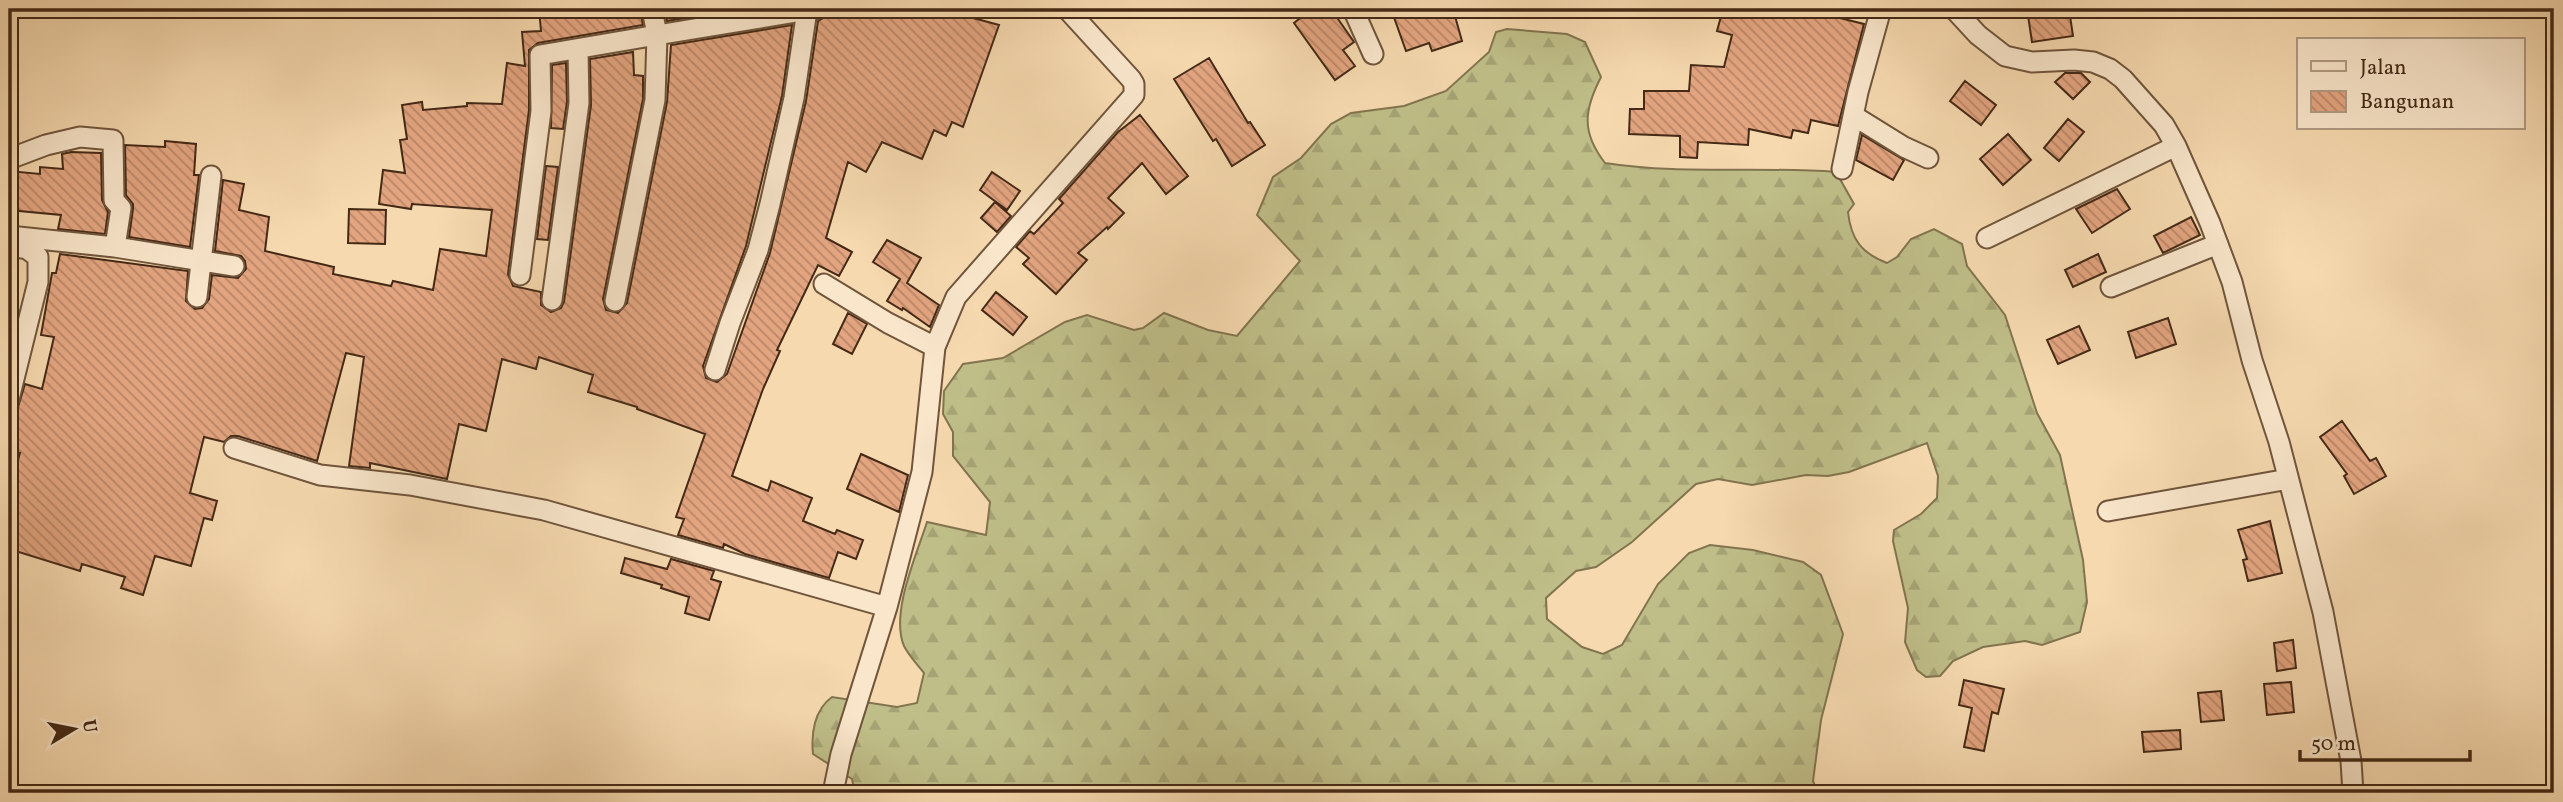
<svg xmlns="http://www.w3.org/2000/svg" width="2563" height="802" viewBox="0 0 2563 802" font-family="Vollkorn,serif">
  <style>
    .forest { fill: url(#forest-firs); stroke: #82744f; stroke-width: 2 }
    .building { fill: url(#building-back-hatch); stroke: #442916; stroke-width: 2 }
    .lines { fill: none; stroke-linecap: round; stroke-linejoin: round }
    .minor-casing { stroke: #70553c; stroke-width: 23 }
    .minor { stroke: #f9e6cb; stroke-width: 19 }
  </style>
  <defs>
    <pattern id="forest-firs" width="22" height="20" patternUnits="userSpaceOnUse" patternTransform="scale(1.75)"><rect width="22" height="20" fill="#bfbe88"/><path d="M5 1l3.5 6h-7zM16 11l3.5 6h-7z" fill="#a5a375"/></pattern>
    <pattern id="building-back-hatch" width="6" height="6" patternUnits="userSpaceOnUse" patternTransform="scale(1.75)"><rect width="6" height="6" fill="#e3a580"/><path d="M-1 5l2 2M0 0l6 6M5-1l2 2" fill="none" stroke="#ba8668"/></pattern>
  </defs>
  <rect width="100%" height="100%" fill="#f6d9af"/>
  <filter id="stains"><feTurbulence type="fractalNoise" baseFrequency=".00286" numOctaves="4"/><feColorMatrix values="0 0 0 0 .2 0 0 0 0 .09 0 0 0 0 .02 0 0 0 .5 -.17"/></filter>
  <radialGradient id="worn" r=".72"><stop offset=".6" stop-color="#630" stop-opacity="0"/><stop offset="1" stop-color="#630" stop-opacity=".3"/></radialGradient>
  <path class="forest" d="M1507,29L1567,34L1585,42L1601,77C1584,110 1581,132 1605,163C1681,175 1759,166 1836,172L1854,204L1848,212C1851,239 1861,253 1887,263L1897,257L1911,239L1934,229L1962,244L1967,266L2005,315L2037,413L2060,455L2083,560L2087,602L2080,632L2042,645L2025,641L1983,647L1953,661L1940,676L1926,677L1917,670L1905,642L1908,608L1893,541L1894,530L1921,514L1937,498L1938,476L1927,443L1849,472L1828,476L1806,475L1752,485L1718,479L1696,484L1632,542L1596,567L1576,571L1546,598L1547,619L1582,647L1603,654L1622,645L1658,584L1689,553L1710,545L1753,550L1803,562L1821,575L1843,634L1821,720L1813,781L1818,793H855L852,779L813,754C811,734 814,710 832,697L897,707L917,703L924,673C918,665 909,656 904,646C890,613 917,554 927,522L986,535L990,502L953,456V432L943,414L944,391L963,364L1003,358L1065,322L1087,315L1134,330L1143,328L1164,313L1208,330L1237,336L1300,261L1257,215L1273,177L1301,158L1331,124L1351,113L1404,106L1446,91L1489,52L1496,32Z"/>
  <path class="building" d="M539,9H640L643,25L538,43L529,50V110L508,274L513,286L541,292V305L551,312L561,308L564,302L591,105L590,59L633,52L634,75L643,76V99L603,299L606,310L618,313L627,303L667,102L671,45L792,25L782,96L746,246L703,366L706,378L717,382L727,374L770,253L806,101L818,21L823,18L827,9H940L999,25L963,127L952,122L946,136L934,130L922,159L882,142L866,172L848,162L826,238L852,252L839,276L818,265L777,350L780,351L763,389L732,476L768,491L771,481L812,498L803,521L835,534L837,530L863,540L856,559L838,552L829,578L745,554L724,544L723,548L678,535L684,519L676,517L705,434L637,409V407L588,392L593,375L539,357L536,369L502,359L486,431L459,424L447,479L370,463V468L349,466L364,357L346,353L317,461L238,436H231L224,442L204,437L190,493L217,501L212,520L204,518L191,566L155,556L143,595L121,588L125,577L82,564L80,571L9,549V491L20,453L9,450V411L18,407L25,384L42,389L54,337L41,335L52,273H56L60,254L188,271L186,301L195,309L202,308L209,299L212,275L238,278L246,269L245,261L241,256L215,251L223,180L244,184L239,210L269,217L265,251L334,267L333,274L391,286L393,281L433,290L440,249L486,256L492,210L412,204L411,209L379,204L383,170L405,173L400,140L407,139L402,105L422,102L423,110L467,106V103L502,104L507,63L525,66L522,32L541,31Z
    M664,9H741L667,21Z
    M1312,9H1331L1354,42L1343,50L1355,66L1335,80L1294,23Z
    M1391,9H1453L1462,41L1432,51L1429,43L1406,51Z
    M1723,9H1838L1836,17L1864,24L1838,126L1811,120L1808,133L1793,130L1791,138L1749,129L1748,145L1698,142L1697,158L1680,157V136L1629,134L1630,109H1644V91H1689L1691,65L1724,67L1732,35L1717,31Z
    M2027,9H2069L2073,36L2032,42Z
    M1209,58L1248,123L1250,122L1265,145L1232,166L1216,139L1213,141L1174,79Z
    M566,63L567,102L563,129L551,128L552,65Z
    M2065,73H2081L2090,82L2073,99L2055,82Z
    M1965,81L1996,105L1981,125L1950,101Z
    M1140,115L1188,176L1166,194L1142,163L1108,198L1124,213L1108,229L1107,227L1078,253L1087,260L1056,294L1023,264L1029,258L1016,247L1030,231L1034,234L1063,203L1059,199L1118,132Z
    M2068,119L2084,132L2059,161L2044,148Z
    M2008,134L2031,160L2003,185L1980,159Z
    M1862,135L1904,160L1893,180L1856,160Z
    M165,141L196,144L194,175H199L190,247L129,237L133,209V204L126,195L125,145L165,147Z
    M71,152L101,153L102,200L108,212L105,234L58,229L61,215L9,210V171L40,174V167L63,169L62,154Z
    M546,166L558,167L548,240L537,239Z
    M992,172L1020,191L1007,210L980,190Z
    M2117,189L2130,209L2092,233L2076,209Z
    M995,202L1011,216L997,232L981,218Z
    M349,209L386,210L385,244L348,243Z
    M2191,217L2200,235L2163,253L2154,236Z
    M887,240L921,258L907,283L939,305L930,327L903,308L902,310L887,301L900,279L873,262Z
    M2098,254L2106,272L2073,287L2065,270Z
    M996,292L1027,317L1013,335L982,310Z
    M848,313L867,324L852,354L833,344Z
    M2168,318L2176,344L2136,358L2128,332Z
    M2079,326L2090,350L2058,364L2047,340Z
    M2342,421L2370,461L2376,458L2386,476L2354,494L2344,476L2347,474L2320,437Z
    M861,454L908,475L899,512L847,489Z
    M2270,521L2282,573L2248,581L2243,560L2247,559L2238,530Z
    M625,558L667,569L671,559L714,571L711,579L721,582L709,620L685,613L689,597L661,588L662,585L621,573Z
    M2293,640L2296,668L2277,671L2274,643Z
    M1964,680L2004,689L1998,714L1992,712L1984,751L1964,747L1972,708L1959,705Z
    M2291,682L2294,712L2267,715L2264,684Z
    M2221,691L2224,720L2201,722L2198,693Z
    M2180,730L2181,749L2144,752L2142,732Z"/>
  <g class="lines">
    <g class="minor-casing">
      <path id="minor" d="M652,9L657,35L815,9
        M1353,9L1373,54
        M1954,9L1978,35L2005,56L2032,62L2074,60L2093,62L2110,69L2123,79L2164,125L2176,146L2210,223L2232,282L2252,360L2279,442L2323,612L2351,761L2353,793
        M1854,116L1904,147L1928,158
        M9,159L46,145L80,137L113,140L114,200L121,208L115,247
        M1842,169L1858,92L1881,9
        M9,236L115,247L234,266
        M1987,238L2176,146
        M520,275L541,111L540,55L657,35L655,100L615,301
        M824,284L888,323L935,347
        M2111,287L2218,244
        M197,297L211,176
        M552,300L579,103L578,49
        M715,370L730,323L758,250L770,204L794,98L807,10
        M9,399L38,282V257L27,249L10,246
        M234,448L320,475L410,485L544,510L887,607
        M2108,511L2288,479
        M833,793L841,754L887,607L922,472L935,347L956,297L1134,95V84L1131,79L1067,9"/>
    </g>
    <use href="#minor" class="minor"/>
  </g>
  <rect width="2563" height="802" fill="none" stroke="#f6d9af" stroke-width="35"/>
  <rect x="10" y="10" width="2542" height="781" fill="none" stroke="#442916" stroke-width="3.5"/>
  <rect x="18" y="18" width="2528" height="767" fill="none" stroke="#442916" stroke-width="2"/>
  <rect x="2297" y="38" width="228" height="91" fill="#f9e6cb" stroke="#b19a83" stroke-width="2"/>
  <rect x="2311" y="61" width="35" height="10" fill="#f9e6cb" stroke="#b19a83" stroke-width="2"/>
  <text x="2360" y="74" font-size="21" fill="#442916">Jalan</text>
  <rect x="2311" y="91" width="35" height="21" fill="url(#building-back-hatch)" stroke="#b19a83" stroke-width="2"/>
  <text x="2360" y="108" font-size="21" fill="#442916">Bangunan</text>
  <g transform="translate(74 729) rotate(80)" stroke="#f9e6cb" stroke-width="5" paint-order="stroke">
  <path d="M0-5L12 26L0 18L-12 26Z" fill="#442916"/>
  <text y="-10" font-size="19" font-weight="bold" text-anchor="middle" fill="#442916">U</text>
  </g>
  <path d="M2300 750v10h170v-10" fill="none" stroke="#442916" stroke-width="3.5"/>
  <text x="2311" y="750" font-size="21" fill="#442916" stroke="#f9e6cb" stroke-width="5" paint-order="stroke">50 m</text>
  <rect width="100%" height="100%" filter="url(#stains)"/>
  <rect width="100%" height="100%" fill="url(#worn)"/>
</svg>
